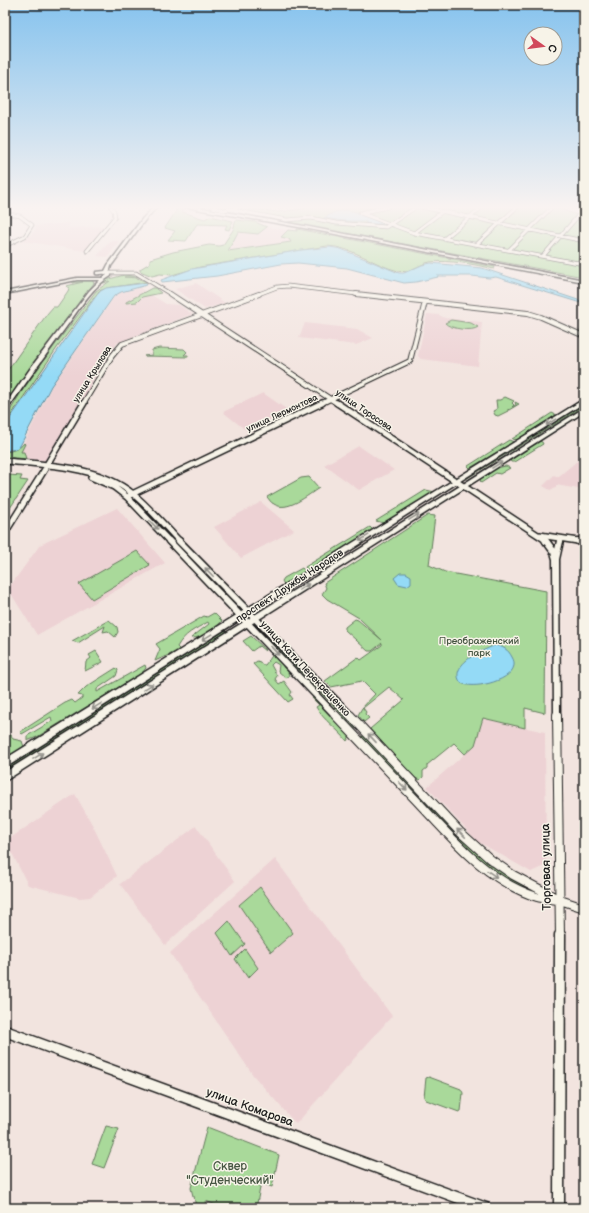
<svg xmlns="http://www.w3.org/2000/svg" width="589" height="1213" viewBox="0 0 589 1213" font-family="'Balsamiq Sans',sans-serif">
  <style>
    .built { fill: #edd2d4 }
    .green { fill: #a9d99a; stroke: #627a5b }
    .water { fill: #94daf6; stroke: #648e9f }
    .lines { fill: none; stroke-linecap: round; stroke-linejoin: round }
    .minor-far5-casing { stroke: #1c1c1c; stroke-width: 4.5 }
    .minor-far4-casing { stroke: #1c1c1c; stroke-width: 6 }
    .minor-far3-casing { stroke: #1c1c1c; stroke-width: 8 }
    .minor-far2-casing { stroke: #1c1c1c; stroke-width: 9 }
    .minor-far1-casing { stroke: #1c1c1c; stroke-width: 10 }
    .minor-casing { stroke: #1c1c1c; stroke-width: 13 }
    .major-casing { stroke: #1c1c1c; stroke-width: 3 }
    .highway-casing { stroke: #1c1c1c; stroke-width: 3 }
    .minor-far5 { stroke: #f7f3e8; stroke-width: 3 }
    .minor-far4 { stroke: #f7f3e8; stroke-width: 4 }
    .minor-far3 { stroke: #f7f3e8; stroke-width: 5 }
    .minor-far2 { stroke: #f7f3e8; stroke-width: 6 }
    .minor-far1 { stroke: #f7f3e8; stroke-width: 8 }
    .minor { stroke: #f7f3e8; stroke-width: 10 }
    .major { fill: #f7f3e8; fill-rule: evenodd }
    .highway { fill: #f7f3e8; fill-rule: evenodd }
    .oneway { stroke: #94928c }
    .labels { text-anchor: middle; stroke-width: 3; stroke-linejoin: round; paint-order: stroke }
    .far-street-label { font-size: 9px; fill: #1c1c1c; stroke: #f7f3e8 }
    .street-label { font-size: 10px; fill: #1c1c1c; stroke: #f7f3e8 }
    .park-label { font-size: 10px; fill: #465542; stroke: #f7f3e8 }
    .near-street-label { font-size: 12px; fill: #1c1c1c; stroke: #f7f3e8 }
    .near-park-label { font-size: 12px; fill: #465542; stroke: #f7f3e8 }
  </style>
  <rect width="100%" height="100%" fill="#f2e4df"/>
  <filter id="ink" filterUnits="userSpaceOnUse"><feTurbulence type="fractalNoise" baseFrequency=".025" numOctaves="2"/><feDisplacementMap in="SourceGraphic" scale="8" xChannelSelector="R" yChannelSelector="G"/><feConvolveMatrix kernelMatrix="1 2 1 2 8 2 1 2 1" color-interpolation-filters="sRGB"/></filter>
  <g filter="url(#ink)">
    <path class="built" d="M69,223V228L106,226L85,251L23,241L34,232L36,226Z
      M267,227L288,230L281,237L289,239L292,242L228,251L238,232L258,234Z
      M110,241H119L108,257L97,256Z
      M196,283L225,303L205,309L175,289Z
      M140,288L166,304L179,305L192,314L117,343L89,386L93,387L82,405H78L45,461L16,458L52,386L115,296L121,292Z
      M427,314L439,315L445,318L482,322L478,366L421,359L418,356Z
      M305,323L357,329L373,338L356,345L299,338Z
      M263,393L289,411L247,431L223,412Z
      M359,446L394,470L359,490L324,465Z
      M577,461L584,464V490L556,485V487L550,490L543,486L554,475L558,477Z
      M261,502L294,530L241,558L214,527Z
      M117,508L165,563L37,635L8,589L40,545Z
      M482,718L545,732L546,865L531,872L477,841L427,787L475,745Z
      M75,794L93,826L117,876L90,897L80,898L28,885L6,841Z
      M196,826L235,881L165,945L120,884Z
      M275,859L392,1016L296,1124L253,1075L170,953Z"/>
    <path class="green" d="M223,207H553L584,217V277L223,211L227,210Z
      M178,208L182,209V212C191,214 196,217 205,219L210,216L233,221L229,230L225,229L227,225L197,224L186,241L168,240L175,231L165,228Z
      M236,220L255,222L267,227L258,234L238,232L228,251L291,242L289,239L281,237L288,230L297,231V229L495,267L494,269C474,264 450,260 430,262C419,264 409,274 398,271C374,265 353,247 327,246L200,267L172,275L160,274L152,276L140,271V269L150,263V259L173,252L209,245L219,246L223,245L233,230Z
      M124,275L141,277H124L137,278L147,282L107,288L99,291L57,348L5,424V419L20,394L52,349L96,291L110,281L100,284L106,280Z
      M83,279L92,280L94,283L32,365L5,406V374L47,314L53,307H57L68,291L69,288L66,286L83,282L73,283L72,281L50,285V284Z
      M152,288H155L161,293L142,297L137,302L126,303V302Z
      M451,320L471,323L478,327C473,332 450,329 445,323Z
      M159,348L184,349L187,352L184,355H188V357L144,356L152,355V350Z
      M505,397L514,401L512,403L514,405L512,407L516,405L515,402L519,404L509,410L508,409V411L498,416L495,415L493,411L497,409L496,400H500Z
      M583,405L584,406L466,479V478Z
      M552,413L556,415L517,440L512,439Z
      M509,440L514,442L470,468L468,466Z
      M539,441L542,442L543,444L514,462H511L510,460Z
      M24,443L25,444L21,452H24L26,459L5,457V452C12,451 20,449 24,443Z
      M506,466L510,468L500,474L496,473L481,483L480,479L496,468Z
      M8,475L22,476L20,480L28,481L10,508L5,519V483L7,480Z
      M309,477L319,488C308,495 287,513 274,504C271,503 269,499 267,497L301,478Z
      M426,490L435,492L384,523L376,521Z
      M428,515L435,516L429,565L445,572L546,591L545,713L525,708V728L483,718L475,745L465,754L454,743L427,765V768L423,771V777L420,780L415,778L370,729L404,700L389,687L363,708L366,712L365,714L369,718L364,722L358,715L362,708L375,694L362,681L331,687L325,681L358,657L361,660L382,645V643L372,651H368L345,630V627L355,619L358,620L382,640L359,618L327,599L322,594L326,588L324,583Z
      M370,527L373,530L308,571L305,567Z
      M137,551L150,565L92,599L79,584Z
      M302,568L306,572L285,586L282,581L284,578Z
      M214,613L222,621C213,630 204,638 191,638L209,624L208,622C194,630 185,633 177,647L180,650L155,661L160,649L156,644L204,616L207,617Z
      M109,620L117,627L118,632L115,637L108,631L103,632L105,626L78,643L72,641Z
      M225,630L226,632L5,771V769Z
      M263,630L358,728L356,729L261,631Z
      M251,636L266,650L265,651L259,646L252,651L243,641Z
      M96,651L103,662L85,671L86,662L91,658L89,655Z
      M276,655L284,662L283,667L288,672L289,676L286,678L278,671L279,665L274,662L271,665L277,676L275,679L279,684L284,681L292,692L290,695L293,699L288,702L253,664L257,661L260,662L262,665H265L272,656Z
      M145,665L146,668L142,673L37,737L27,741V736L52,721L51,717L22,734L20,732L65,703L72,700L75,703L82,698V696L78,695L86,687L116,668L118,670L116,676L97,689V692Z
      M315,696L349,731L347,733L350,736L347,741C337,728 324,721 316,707L319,705L312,698Z
      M11,735L13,739L22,741L24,747L5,760V739Z
      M364,735L420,793L417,796L361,738Z
      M422,794C457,832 490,878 542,892L541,895L509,882L482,862L418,797Z
      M260,887L293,933L271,952L239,905Z
      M229,921L245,944L232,956L217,933Z
      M245,949L258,968L248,978L235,959Z
      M429,1077L461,1089L463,1093L461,1111L459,1112L426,1100L424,1097L426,1078Z
      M106,1126L119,1129L104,1168L92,1164Z
      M207,1127L279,1155L272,1187L261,1183L256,1208H223L206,1201L207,1207L210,1208H196L194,1196H193L191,1188Z"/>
    <path class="water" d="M346,210L356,212L384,224H366V221H343L324,218L335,212Z
      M330,247L341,249L399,273H404L422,265L431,263L482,268L584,302V304L496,277L489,278L472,276H437L438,277L416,282L404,283L347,268L298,263L281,264L217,276L162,282L161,280L192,269L302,250Z
      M146,283L147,285L121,292L114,296L51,386L20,446L16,449L5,451L6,424L99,292L106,288Z
      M400,573H406L411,576V583L407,586L398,584L394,578Z
      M495,645C503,647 508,649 512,657C525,678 475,691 461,683C453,673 462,663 471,657V655C479,653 486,649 495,645Z"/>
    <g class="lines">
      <g class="minor-far5-casing">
        <path id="minor-far5" d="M213,207L224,210L240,207
          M248,207L278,210L303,207
          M421,207L584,241
          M578,207L584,210
          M228,209L287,220L311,218L336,223L386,227L416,207
          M5,213L20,216L32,225L25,236L5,246
          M360,213L414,233L584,264
          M360,213L388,207
          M414,233L443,211
          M444,239L482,207
          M476,245L517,207
          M509,250L551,208
          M87,251L115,217L114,211L111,207
          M543,256L578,216
          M578,263L584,255
          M109,273H136L172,295
          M256,295L277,287L288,286L365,295"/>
      </g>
      <g class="minor-far4-casing">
        <path id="minor-far4" d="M170,294L338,404
          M356,294L528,313L541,317L584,336
          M83,404L112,356L122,344L259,294
          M320,404L410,361L425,302"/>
      </g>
      <g class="minor-far3-casing">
        <path id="minor-far3" d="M337,403L544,539L546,542
          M5,461C47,465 99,466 133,494C150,508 165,526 180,542
          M46,466L84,403
          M91,477L114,487L127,497L170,542
          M130,495L322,403
          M5,533L45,469
          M540,535L584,542
          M560,542L561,539"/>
      </g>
      <g class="minor-far2-casing">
        <path id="minor-far2" d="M169,541L336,716
          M179,541L351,716
          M546,541L554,552L556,559L557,716
          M578,541L584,542
          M556,559L560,541"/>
      </g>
      <g class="minor-far1-casing">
        <path id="minor-far1" d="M335,715C362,743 388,771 415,799C451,837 486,881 537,897C544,899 551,899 558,900
          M350,715L460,832L490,859L513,875L560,900L584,908
          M557,715L560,936"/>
      </g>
      <g class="minor-casing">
        <path id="minor" d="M5,1031L486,1208
          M559,1208L560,935"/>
      </g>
      <g class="major-casing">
        <path id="major" d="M154,207H157L145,220L111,266L109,273L111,274V276C93,286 81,306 69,323C48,352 27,381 7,410L5,411V405L32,366L89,291L100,280H77L5,294V292L77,278H102L107,275C103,272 100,275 96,274V272L105,271L108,265L143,218Z
          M584,399V403L5,768V759Z
          M584,408V412L5,781V772Z"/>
      </g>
      <g class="highway-casing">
        <path id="highway" d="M197,207L304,226L584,280V282L304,228L185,207Z"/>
      </g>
      <use href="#minor-far5" class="minor-far5"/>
      <use href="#minor-far4" class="minor-far4"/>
      <use href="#minor-far3" class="minor-far3"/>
      <use href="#minor-far2" class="minor-far2"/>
      <use href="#minor-far1" class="minor-far1"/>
      <use href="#minor" class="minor"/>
      <use href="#major" class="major"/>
      <use href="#highway" class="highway"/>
    </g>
    <defs><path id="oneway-shaft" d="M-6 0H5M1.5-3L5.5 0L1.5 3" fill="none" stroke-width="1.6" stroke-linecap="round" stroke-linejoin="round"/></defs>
    <g class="oneway">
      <use href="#oneway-shaft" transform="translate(551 422) rotate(148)"/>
      <use href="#oneway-shaft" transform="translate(497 465) rotate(-32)"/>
      <use href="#oneway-shaft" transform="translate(414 517) rotate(-31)"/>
      <use href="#oneway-shaft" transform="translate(154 525) rotate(46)"/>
      <use href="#oneway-shaft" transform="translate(364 538) rotate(148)"/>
      <use href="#oneway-shaft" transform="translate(209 572) rotate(-134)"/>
      <use href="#oneway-shaft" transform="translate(304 587) rotate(-33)"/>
      <use href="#oneway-shaft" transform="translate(207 637) rotate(148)"/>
      <use href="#oneway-shaft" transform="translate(275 651) rotate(47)"/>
      <use href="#oneway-shaft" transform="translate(148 687) rotate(-32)"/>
      <use href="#oneway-shaft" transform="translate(97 706) rotate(148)"/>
      <use href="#oneway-shaft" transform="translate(372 738) rotate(-133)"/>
      <use href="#oneway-shaft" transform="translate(38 756) rotate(-32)"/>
      <use href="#oneway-shaft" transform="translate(403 786) rotate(46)"/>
      <use href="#oneway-shaft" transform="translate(461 833) rotate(-136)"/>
      <use href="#oneway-shaft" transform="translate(492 874) rotate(35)"/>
    </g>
  </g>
  <linearGradient id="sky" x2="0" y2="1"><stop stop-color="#86c3ee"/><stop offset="0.55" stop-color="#f9f3f1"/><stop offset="1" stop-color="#f9f3f1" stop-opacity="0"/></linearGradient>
  <rect width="589" height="377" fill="url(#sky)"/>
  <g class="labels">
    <g class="far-street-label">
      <text transform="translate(92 374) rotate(-58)" y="3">улица Крылова</text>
      <text transform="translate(364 410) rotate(34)" y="3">улица Торосова</text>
      <text transform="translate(282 413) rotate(-25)" y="3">улица Лермонтова</text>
    </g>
    <g class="street-label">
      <text transform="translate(289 585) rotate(-33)" y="4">проспект Дружбы Народов</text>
      <text transform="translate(306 668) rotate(47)" y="4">улица Кати Перекрещенко</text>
    </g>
    <g class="park-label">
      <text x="479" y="644">Преображенский<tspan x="479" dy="12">парк</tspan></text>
    </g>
    <g class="near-street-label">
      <text transform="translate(546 867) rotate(-91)" y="4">Торговая улица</text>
      <text transform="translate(250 1107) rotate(20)" y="4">улица Комарова</text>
    </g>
    <g class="near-park-label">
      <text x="230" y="1170">Сквер<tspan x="230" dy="14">"Студенческий"</tspan></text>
    </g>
  </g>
  <rect width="589" height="1213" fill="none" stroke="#f7f3e8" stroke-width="20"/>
  <rect x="10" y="10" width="569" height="1193" fill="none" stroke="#1c1c1c" stroke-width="1.5" filter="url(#ink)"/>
  <g transform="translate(543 46) rotate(104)"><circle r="19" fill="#f7f3e8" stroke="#9f9d96"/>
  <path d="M0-3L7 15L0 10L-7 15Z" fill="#d1495b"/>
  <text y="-6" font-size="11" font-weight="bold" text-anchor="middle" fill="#1c1c1c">С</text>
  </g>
</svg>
